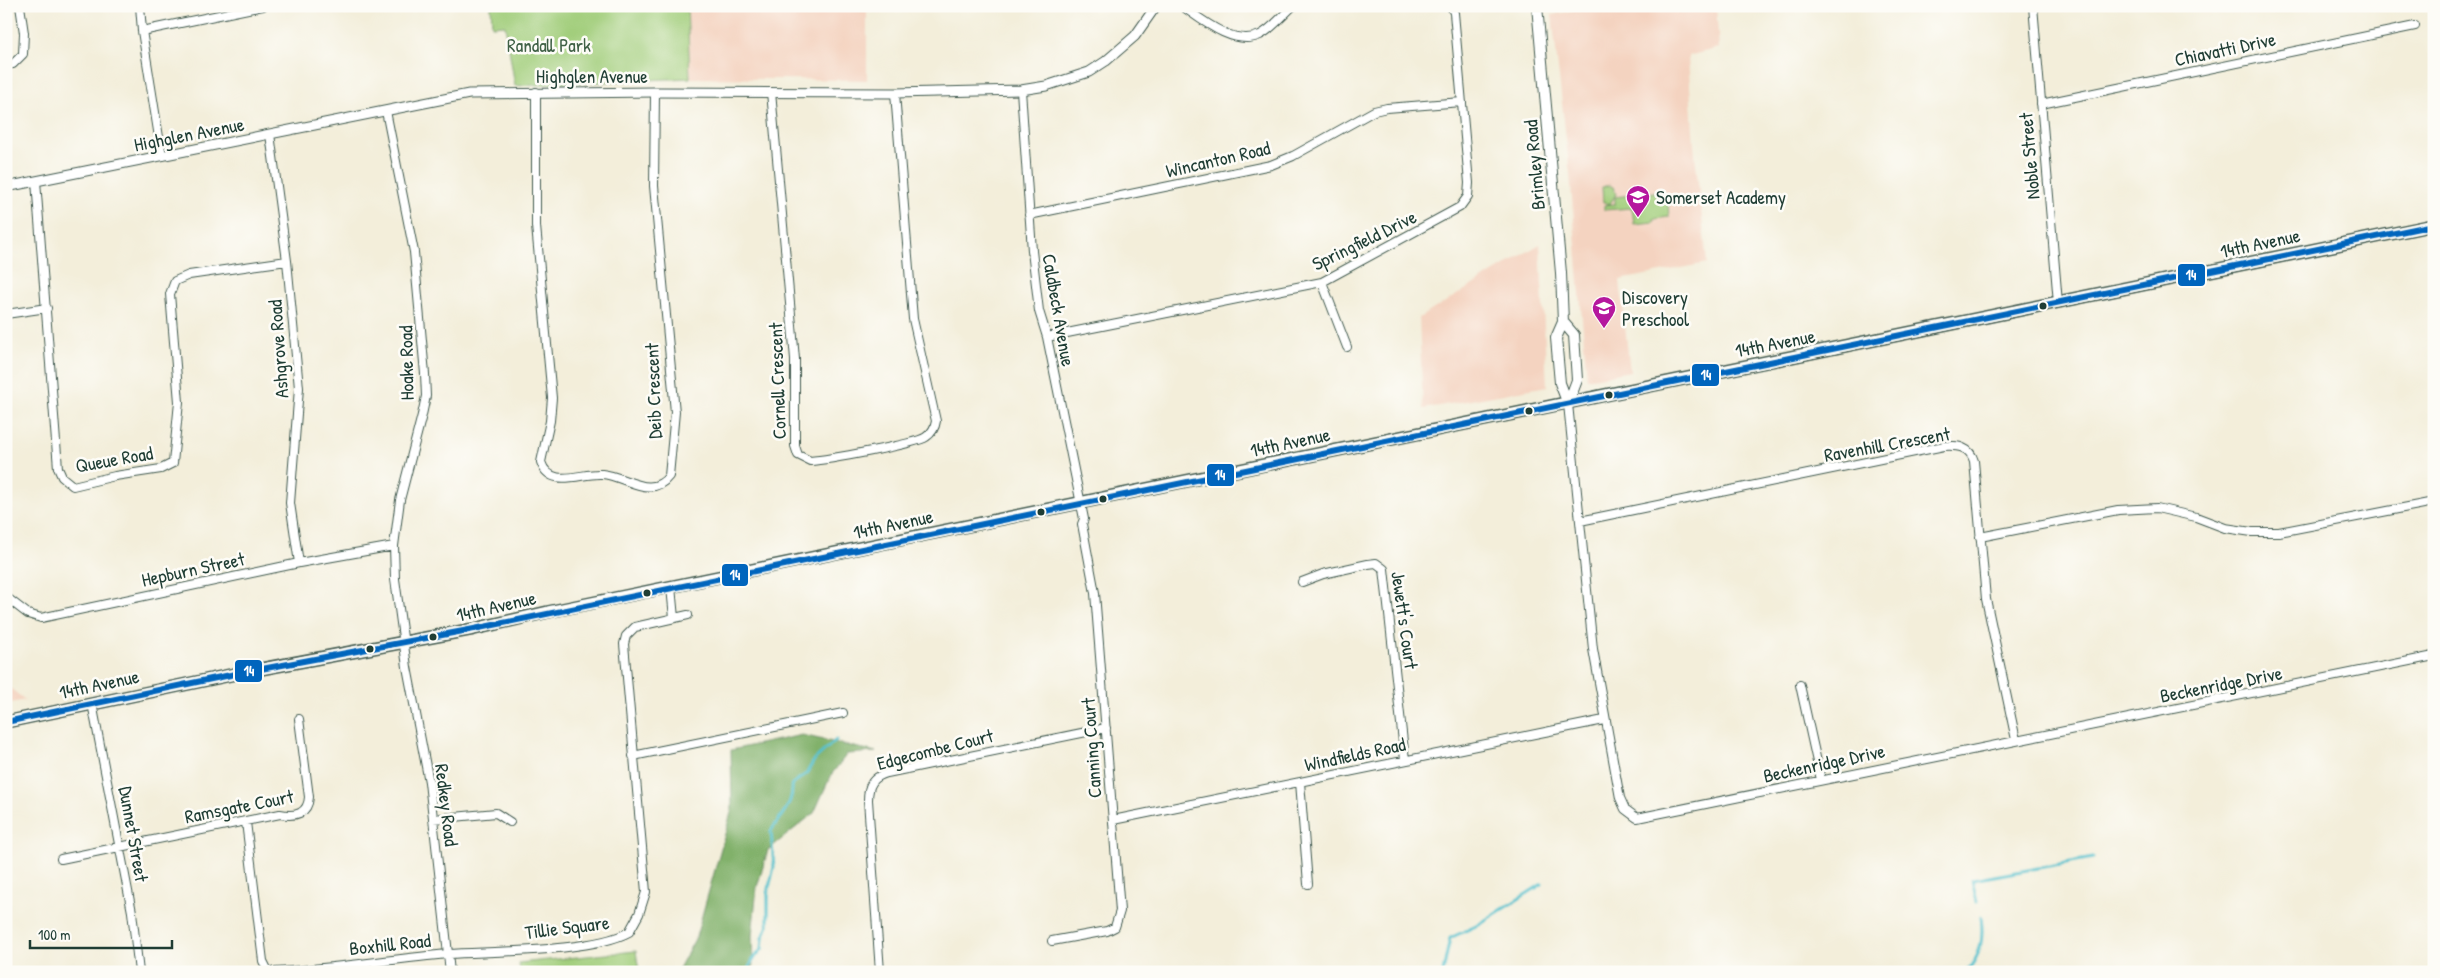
<svg xmlns="http://www.w3.org/2000/svg" width="2440" height="978" viewBox="0 0 2440 978" font-family="'Patrick Hand',sans-serif">
  <style>
    .built { fill: #f4d3c0 }
    .green { fill: #a2ce7b; stroke: #608658 }
    .forest { fill: #81b16b; stroke: #507750 }
    .lines { fill: none; stroke-linecap: round; stroke-linejoin: round }
    .stream { stroke: #54c1cd; stroke-width: 3 }
    .minor-casing { stroke: #3f584d; stroke-width: 10 }
    .tertiary-casing { stroke: #3f584d; stroke-width: 11 }
    .secondary-casing { stroke: #3f584d; stroke-width: 12 }
    .primary-casing { stroke: #3f584d; stroke-width: 14 }
    .minor { stroke: #fff; stroke-width: 8 }
    .tertiary { stroke: #fff; stroke-width: 9 }
    .secondary { stroke: #fff; stroke-width: 10 }
    .primary { stroke: #fff; stroke-width: 11 }
    .bus-1-casing { stroke: #fdfcf7; stroke-width: 10 }
    .bus-1 { stroke: #0065bd; stroke-width: 6 }
    .bus-dot { fill: #1f3d34; stroke: #fdfcf7; stroke-width: 2 }
    .labels { text-anchor: middle; stroke-width: 5; stroke-linejoin: round; paint-order: stroke }
    .park-label { font-size: 19px; fill: #406146; stroke: #fdfcf7 }
    .street-label { font-size: 19px; fill: #1f3d34; stroke: #fdfcf7 }
    .poi-label { font-size: 19px; fill: #1f3d34; stroke: #fdfcf7; text-anchor: start }
    .line-badge { stroke: #fdfcf7; stroke-width: 2 }
    .badge-label { font-size: 14px; text-anchor: middle; font-weight: bold; fill: #fff }
  </style>
  <rect width="100%" height="100%" fill="#fdfcf7"/>
  <filter id="ink" filterUnits="userSpaceOnUse"><feTurbulence type="fractalNoise" baseFrequency=".02" numOctaves="2"/><feDisplacementMap in="SourceGraphic" scale="10" xChannelSelector="R" yChannelSelector="G"/><feConvolveMatrix kernelMatrix="1 2 1 2 8 2 1 2 1" color-interpolation-filters="sRGB"/></filter>
  <filter id="wash" filterUnits="userSpaceOnUse"><feTurbulence type="fractalNoise" baseFrequency=".0096" numOctaves="4" result="noise"/><feDisplacementMap in="SourceGraphic" scale="20" xChannelSelector="R" yChannelSelector="G"/><feGaussianBlur stdDeviation="1.12" result="paint"/><feColorMatrix in="noise" values="0 0 0 0 0 0 0 0 0 0 0 0 0 0 0 0 0 1.4 0 .05"/><feComposite in="paint" operator="in"/></filter>
  <g filter="url(#wash)">
    <rect width="100%" height="100%" fill="#f3eeda"/>
    <path class="built" d="M687,6H867V80L690,78Z
      M1593,6H1716L1719,48L1688,56L1694,146L1707,263L1620,280L1630,371L1587,379L1570,174L1552,15Z
      M1540,244L1547,386L1423,409L1419,318Z
      M6,685L25,700L6,704Z"/>
    <path class="green" d="M491,6H687L690,78L515,86L505,25L492,26Z
      M1609,185L1613,187L1616,194L1610,204L1603,202L1602,187Z
      M1662,191L1663,201H1668L1669,217L1654,219V222L1634,224L1632,208L1604,210V205L1615,204V197Z
      M636,951L639,972H520L519,963Z"/>
    <path class="forest" d="M802,735L876,752L847,754L831,775L814,813L768,850L757,887L752,936L753,972H677L696,937L732,809L731,750Z"/>
    <g class="lines">
      <path class="stream" d="M1977,902L1972,880L2093,858
        M2365,970V972
        M748,972L752,961L762,949L763,938L768,925V892L774,867L771,831C781,814 794,805 792,784L806,774L815,759L836,740
        M1443,972L1450,938L1476,926L1542,884
        M1966,972C1981,956 1984,939 1981,917"/>
    </g>
  </g>
  <g filter="url(#ink)">
    <g class="lines">
      <g class="minor-casing">
        <path id="minor" d="M140,6L142,31L162,156
          M1182,6C1202,20 1234,47 1260,35C1272,29 1283,15 1293,6
          M2033,6L2058,303
          M142,31L263,6
          M6,65L13,64L23,54L24,33L20,6
          M1021,90L1032,251L1039,311L1047,337L1084,519L1082,524L1095,593L1120,911L1115,927L1107,931L1052,941
          M536,92V226L552,398L550,421L541,462C550,490 582,472 602,474C626,476 651,500 669,476L675,412L654,186L655,92
          M771,92L795,359V446L798,455L810,461C826,460 916,444 926,437C932,433 935,428 936,421L913,319L895,93
          M2041,104L2415,26
          M386,111L414,252L425,374L426,396L422,415L400,500L394,546L395,579L407,667L429,782L450,972
          M270,134L287,261L299,388L290,503L299,563
          M36,181L58,468L62,477L73,486L115,476L161,469L173,463L179,402L170,294L175,281L189,275L287,261
          M1029,215L1271,165L1293,156L1374,111L1387,108L1462,102
          M1322,282L1347,347
          M6,314L47,308
          M1047,337L1322,282L1460,207L1468,196L1469,183L1454,13L1451,6
          M1568,404L1593,649L1620,798L1625,809L1637,818L2434,656
          M1580,521L1944,446C1958,445 1970,447 1974,461L1986,599L2016,740
          M1980,537L2118,510L2157,508L2196,517L2225,528L2252,532H2279L2434,502
          M1302,582L1323,574L1368,564L1376,563L1384,569L1405,760
          M671,587L674,618
          M6,597L28,614L41,618L299,563L394,546
          M1800,685L1821,780
          M92,703L132,912L139,972
          M633,756L843,713
          M1300,782L1308,884
          M433,819L496,813L510,822
          M1113,820L1604,720
          M246,822L263,961L267,969L272,972
          M61,859L280,814C295,817 308,814 309,797L299,719
          M275,972C333,969 391,959 449,954C494,951 593,952 629,932L639,914L646,892L624,644L626,636L635,627L688,615
          M880,972L868,800C868,785 873,777 887,773L1106,728"/>
      </g>
      <g class="tertiary-casing">
        <path id="tertiary" d="M6,187L469,94L655,92L895,93L1021,90L1046,86L1089,72L1106,61L1135,36L1156,6"/>
      </g>
      <g class="secondary-casing">
        <path id="secondary" d="M1537,6L1561,273L1563,322L1556,338L1560,383L1568,404
          M1563,322L1574,335L1577,380L1568,404"/>
      </g>
      <g class="primary-casing">
        <path id="primary" d="M6,722L240,673L474,629L548,612L2434,225"/>
      </g>
      <use href="#minor" class="minor"/>
      <use href="#tertiary" class="tertiary"/>
      <use href="#secondary" class="secondary"/>
      <use href="#primary" class="primary"/>
      <g class="bus-1-casing">
        <path id="bus-1" d="M6,722L240,673L474,629L2434,225"/>
      </g>
      <use href="#bus-1" class="bus-1"/>
    </g>
  </g>
  <defs>
    <g id="school-pin" transform="scale(1.25)"><path d="M0 17L-7.5 6A9.5 9.5 0 1 1 7.5 6Z" fill="#b5179e" stroke="#fdfcf7"/><path d="M0-5L7-2L0 1L-7-2ZM-4 1L0 2.5L4 1V4Q0 6-4 4Z" fill="#fff"/></g>
  </defs>
  <g fill-rule="evenodd">
    <use href="#school-pin" x="1638" y="197"/>
    <use href="#school-pin" x="1604" y="308"/>
  </g>
  <g class="bus-dot">
    <circle cx="2043" cy="306" r="4.5"/>
    <circle cx="1609" cy="395" r="4.5"/>
    <circle cx="1529" cy="411" r="4.5"/>
    <circle cx="1103" cy="499" r="4.5"/>
    <circle cx="1041" cy="512" r="4.5"/>
    <circle cx="647" cy="593" r="4.5"/>
    <circle cx="433" cy="637" r="4.5"/>
    <circle cx="370" cy="649" r="4.5"/>
  </g>
  <g class="labels">
    <g class="park-label">
      <text x="549" y="52">Randall Park</text>
    </g>
    <g class="street-label">
      <text transform="translate(2225 49) rotate(-12)" y="7">Chiavatti Drive</text>
      <text x="592" y="83">Highglen Avenue</text>
      <text transform="translate(189 134) rotate(-11)" y="7">Highglen Avenue</text>
      <text transform="translate(2029 156) rotate(-95)" y="7">Noble Street</text>
      <text transform="translate(1218 159) rotate(-13)" y="7">Wincanton Road</text>
      <text transform="translate(1534 165) rotate(-95)" y="7">Brimley Road</text>
      <text transform="translate(1364 240) rotate(-26)" y="7">Springfield Drive</text>
      <text transform="translate(2260 243) rotate(-12)" y="7">14th Avenue</text>
      <text transform="translate(1059 310) rotate(80)" y="7">Caldbeck Avenue</text>
      <text transform="translate(1775 343) rotate(-11)" y="7">14th Avenue</text>
      <text transform="translate(278 349) rotate(-94)" y="7">Ashgrove Road</text>
      <text transform="translate(406 363) rotate(-91)" y="7">Hoake Road</text>
      <text transform="translate(777 381) rotate(-92)" y="7">Cornell Crescent</text>
      <text transform="translate(653 391) rotate(-92)" y="7">Deib Crescent</text>
      <text transform="translate(1290 442) rotate(-12)" y="7">14th Avenue</text>
      <text transform="translate(1887 444) rotate(-10)" y="7">Ravenhill Crescent</text>
      <text transform="translate(114 459) rotate(-10)" y="7">Queue Road</text>
      <text transform="translate(893 524) rotate(-12)" y="7">14th Avenue</text>
      <text transform="translate(193 569) rotate(-12)" y="7">Hepburn Street</text>
      <text transform="translate(496 606) rotate(-13)" y="7">14th Avenue</text>
      <text transform="translate(1405 620) rotate(82)" y="7">Jewett's Court</text>
      <text transform="translate(99 684) rotate(-12)" y="7">14th Avenue</text>
      <text transform="translate(2221 684) rotate(-11)" y="7">Beckenridge Drive</text>
      <text transform="translate(1091 748) rotate(-94)" y="7">Canning Court</text>
      <text transform="translate(935 749) rotate(-14)" y="7">Edgecombe Court</text>
      <text transform="translate(1355 754) rotate(-12)" y="7">Windfields Road</text>
      <text transform="translate(1824 763) rotate(-12)" y="7">Beckenridge Drive</text>
      <text transform="translate(447 805) rotate(83)" y="7">Redkey Road</text>
      <text transform="translate(239 806) rotate(-11)" y="7">Ramsgate Court</text>
      <text transform="translate(134 834) rotate(80)" y="7">Dunnet Street</text>
      <text transform="translate(567 927) rotate(-7)" y="7">Tillie Square</text>
      <text transform="translate(390 944) rotate(-6)" y="7">Boxhill Road</text>
    </g>
    <g class="poi-label">
      <text x="1656" y="204">Somerset Academy</text>
      <text x="1622" y="304">Discovery<tspan x="1622" dy="22">Preschool</tspan></text>
    </g>
  </g>
  <g class="line-badge">
    <rect x="2177" y="263" width="29" height="24" rx="5" fill="#0065bd"/>
    <rect x="1691" y="363" width="29" height="24" rx="5" fill="#0065bd"/>
    <rect x="1206" y="463" width="29" height="24" rx="5" fill="#0065bd"/>
    <rect x="721" y="563" width="28" height="24" rx="5" fill="#0065bd"/>
    <rect x="234" y="659" width="29" height="24" rx="5" fill="#0065bd"/>
  </g>
  <g class="badge-label">
    <text x="2191" y="280">14</text>
    <text x="1706" y="380">14</text>
    <text x="1220" y="480">14</text>
    <text x="735" y="580">14</text>
    <text x="249" y="676">14</text>
  </g>
  <rect width="2440" height="978" fill="none" stroke="#fdfcf7" stroke-width="25"/>
  <path d="M30 940v8h142v-8" fill="none" stroke="#1f3d34" stroke-width="2.5"/>
  <text x="38" y="940" font-size="15" fill="#1f3d34" stroke="#fdfcf7" stroke-width="4" paint-order="stroke">100 m</text>
</svg>
